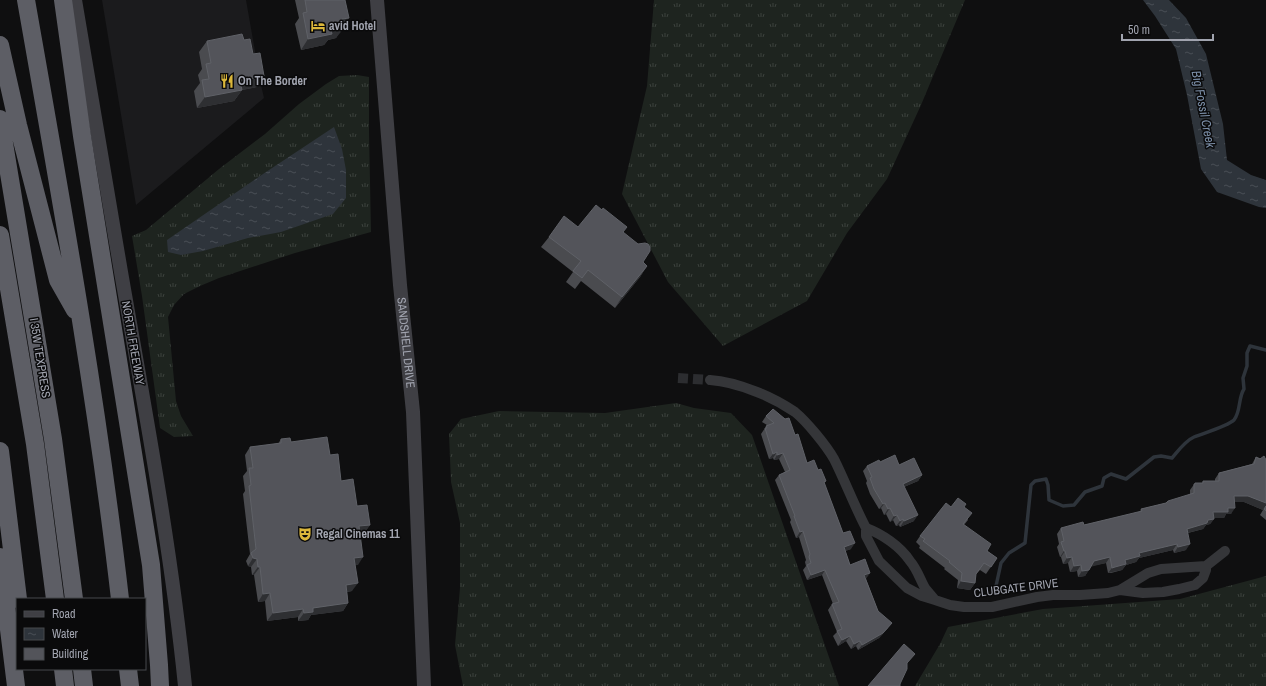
<svg xmlns="http://www.w3.org/2000/svg" width="1266" height="686" font-family="'Archivo Narrow',sans-serif">
  <defs>
    <pattern id="grass-tufts" width="24" height="20" patternUnits="userSpaceOnUse"><rect width="24" height="20" fill="#1e241f"/><path d="M3 7l-1-3M5 7V3M7 7l1-3M15 17l-1-3M17 17v-4M19 17l1-3" fill="none" stroke="#3c413d"/></pattern>
    <pattern id="water-ripples" width="26" height="14" patternUnits="userSpaceOnUse"><rect width="26" height="14" fill="#2e343b"/><path d="M2 4q2-2 4 0t4 0M15 11q2-2 4 0t4 0" fill="none" stroke="#494e55"/></pattern>
  </defs>
  <rect width="100%" height="100%" fill="#0f0f10"/>
  <path fill="#1b1b1d" d="M102,0H246L261,85L264,98L136,205Z"/>
  <path fill="url(#grass-tufts)" d="M654,0H965L921,105L887,179L847,233L807,301L723,346L668,282L622,194L647,86Z
    M357,75L369,77V132L371,232L295,253L219,278L200,286L184,294L174,305L168,317L176,401L181,416L193,436L174,437L160,428L142,296L132,236L146,230L219,169L265,134L299,104L326,84L339,76Z
    M676,403L694,408L731,413L752,435L839,686H463L455,645L460,588V523L451,482L449,434L461,419L499,411L605,413Z
    M1266,576V686H915L940,644L948,627L1043,609L1180,599Z"/>
  <path fill="url(#water-ripples)" d="M1143,0H1169L1186,18L1206,54L1223,124L1227,160L1251,175L1266,180V208L1259,207L1217,192L1201,169L1187,95L1176,49L1155,16Z
    M334,127L342,149L346,170V198L333,214L281,232L248,238L203,251L181,255L168,252L167,240L260,176Z"/>
  <g fill="none" stroke-linecap="round" stroke-linejoin="round">
    <path stroke="#2e343b" stroke-width="3.5" d="M996,586L1001,563L1009,553L1025,543L1031,485L1035,481L1046,479L1048,485L1049,500L1063,506L1074,505L1085,492L1102,486L1104,478L1111,474L1126,479L1154,457L1161,456L1172,458C1178,451 1185,441 1194,437C1204,433 1228,426 1234,420C1241,411 1238,398 1244,389L1243,378L1247,366V353L1250,346L1266,350"/>
    <path stroke="#2c2d30" stroke-width="10" stroke-dasharray="10 5" stroke-linecap="butt" d="M678,378L710,380"/>
    <path stroke="#353639" stroke-width="10" d="M710,380C727,381 742,386 757,392C770,397 783,404 795,412C807,422 826,445 834,459C845,481 854,505 866,528V536L879,561L907,588L922,596L935,600L950,605L964,607H992L1037,597L1053,595H1080L1108,593L1120,590L1143,593L1163,592L1179,589L1195,585L1203,578L1206,570V566
      M866,528C882,534 900,546 910,561C917,569 920,579 925,588C928,592 932,596 935,600
      M1120,590L1148,573L1161,569L1206,566L1225,551"/>
    <g stroke="#3f3f44" stroke-width="14">
      <path d="M75,0C91,91 105,182 121,272C145,410 171,547 185,686"/>
      <path id="s1" d="M377,0L400,285L413,412L424,686"/>
    </g>
    <path stroke="#5d5e65" stroke-width="18" d="M26,0C61,199 97,398 120,599
      M63,0L82,136L151,565L159,665L160,686
      M0,45L18,125L58,280L75,310
      M0,119L53,439L74,599
      M0,235L35,444L55,599
      M0,451L18,599
      M0,557L16,686
      M63,669L65,686
      M82,669L84,686
      M128,669L130,686"/>
  </g>
  <path fill="#4a4b4f" d="M295,0H345L343,26L336,38L328,40L324,45L301,50L295,24L299,18Z
    M244,40L257,87L242,90L234,101L197,108L194,91L200,83L198,75L202,69L199,52L207,41Z
    M578,227L623,232L643,262L647,266L640,277L615,308L581,281L575,289L566,282L573,272L541,247L549,237Z
    M766,416L795,435L807,463L818,470L826,481L824,483L843,533L851,549L845,551L850,565L866,579L878,611L888,628L879,638L858,650L856,646L851,649L846,641L838,646L833,636L837,632L828,610L832,604H833L822,575L807,580L803,570L806,566L805,562L806,560L799,537L796,538L790,522L791,520L775,480L779,475L785,472L779,459L774,460L773,458L769,459L761,434L767,425L762,422Z
    M281,439L330,455L341,481L357,506L370,525L364,533L360,534L358,565H355L352,591L347,592L348,603L343,611L311,615L308,620L298,621V617L267,621L265,601L258,602L254,575H252L251,567L248,566L246,561L250,554L243,494L245,491L243,476L247,471L245,455L250,447L278,444Z
    M1256,457L1266,460V520L1260,515L1263,510L1244,502H1235L1231,514H1226L1224,518H1214V519L1210,524L1206,525L1203,529L1188,533L1186,550L1174,553L1173,550L1139,558L1136,562L1126,565L1122,570L1111,573H1108L1106,563L1091,566L1085,576L1078,577L1077,571L1070,572L1068,563L1063,564L1061,557H1060L1057,547L1059,544L1057,534L1061,528L1084,525L1140,512L1141,509L1166,503L1190,495V490L1195,483H1202L1203,481H1215V479L1219,473L1252,464Z
    M880,462L899,465L922,475L918,481L904,487L914,521L900,527L899,525L896,526L893,520L890,522L886,514L884,515L881,508L879,509L870,494L866,483L867,481L863,471L867,466Z
    M951,507H964L968,520L964,525L987,551L997,558L986,574L980,570L976,574L975,583L970,590L957,588L958,580L944,569L945,568L919,548L920,546L916,542L920,536Z"/>
  <path fill="#2e2f32" d="M349,18L342,28H344L336,38L328,40L324,45L301,50L308,39L331,30L342,19Z
    M264,76L257,87L242,90L234,101L197,108L205,97L240,81Z
    M647,266L640,277L615,308L622,297Z
    M777,452L773,458L769,459L773,454Z
    M783,453L779,459L774,460L777,455Z
    M922,475L918,481L899,489L903,484Z
    M1234,496H1248L1266,503V507L1263,510L1244,502H1230Z
    M885,503L881,508L879,509L883,504Z
    M890,508L886,514L884,515L888,509Z
    M1228,508H1235L1231,514H1226L1224,518H1209L1213,512Z
    M897,515L893,520L890,522L894,516Z
    M918,515L914,521L900,527L904,521Z
    M903,519L899,525L896,526L900,521Z
    M1214,519L1210,524L1206,525L1203,529L1183,534L1187,529L1208,520Z
    M370,525L364,533L354,535L359,526Z
    M803,531L799,537L796,538L800,532Z
    M855,543L851,549L840,553L844,547Z
    M1177,544L1173,550L1139,558L1136,562L1126,565L1122,570L1108,573L1112,568L1125,560L1139,553Z
    M1190,544L1186,550L1174,553L1178,547Z
    M1064,551H1065L1061,557H1060Z
    M363,557L358,565L349,566L354,558Z
    M1072,557L1068,563L1063,564L1067,558Z
    M1110,557L1106,563L1090,567L1094,561Z
    M253,558L257,559L251,567L248,566Z
    M1081,565L1077,571L1070,572L1074,566Z
    M258,567H260L254,575H252Z
    M825,570L822,575L807,580L811,575Z
    M1089,570L1085,576L1078,577L1082,571Z
    M870,573L866,579L864,575Z
    M961,581L975,583L970,590L957,588Z
    M358,583L352,591L340,593L346,585Z
    M270,593L265,601L258,602L263,594Z
    M348,603L343,611L311,615L308,620L298,621L304,613L313,608Z
    M303,609L298,617L267,621L273,613Z
    M892,623L879,638L858,650L862,645Z
    M850,636L846,641L838,646L842,640Z
    M860,641L856,646L851,649L854,644Z"/>
  <path fill="#53545a" stroke="#5f6167" d="M305,0H345L349,18L342,19L344,28L331,30L332,34L308,39L303,13L307,12Z
    M242,34L244,40L250,39L253,54L260,53L264,76L240,81L242,90L205,97L202,80L209,79L206,64L211,63L207,41Z
    M596,205L602,210L603,208L627,227L623,232L638,244L645,243L648,244L650,247V251L643,262L647,266L622,297L588,270L582,278L573,271L581,261L549,237L564,216L578,227Z
    M773,409L785,419L789,418L795,435L798,434L807,463L814,460L818,470L821,469L826,481L824,482L843,533L850,531L855,543L844,547L850,565L865,559L870,573L864,575L878,611L892,623L883,633L862,645L860,641L854,644L850,636L842,640L837,631L842,629L832,604L839,602L825,570L811,575L807,565L811,563L809,557L810,554L803,531L800,532L794,516H795L779,475L790,470L783,453L777,455V452L773,454L765,428H767L766,426L774,423L766,416Z
    M327,437L330,455L338,454L341,481L353,479L357,506L367,505L370,525L359,526L363,557L354,558L358,583L346,585L348,603L313,608V612L304,613L303,609L273,613L270,593L263,594L260,567H258L257,559L253,558L251,553L256,549L249,486L251,485L249,468H253L250,447L281,443V439L290,438L291,442Z
    M895,455L899,465L914,458L922,475L903,484L918,515L904,521L903,519L900,521L897,515L894,516L890,508L888,509L885,503L883,504L874,489L870,478L872,477L867,466L879,460L880,462Z
    M1264,456L1266,460V503L1248,496H1234L1235,508H1228V512H1213L1214,519L1208,520L1207,523L1187,529L1190,544L1178,547L1177,544L1139,553L1140,556L1125,560L1126,564L1115,567L1112,568L1110,557L1094,561L1089,570L1082,571L1081,565L1074,566L1072,557L1067,558L1065,551H1064L1061,542L1064,541L1061,528L1083,522L1084,525L1142,511L1141,509L1166,503L1168,501L1194,493V484H1195V483H1203V481H1219V473L1254,464L1256,457L1260,459Z
    M958,498L966,504L964,507L972,513L963,524L991,544L987,551L997,558L991,567L984,563L976,574L975,583L961,581L962,573L949,562L950,561L923,541L925,539L920,536L946,503L951,507Z
    M1266,506V511L1264,509Z
    M904,644L915,654L907,663V669L900,684V686H868Z"/>
  <defs>
    <symbol id="hotel-bare" viewBox="-9 -9 18 18"><path d="M-6-4.5h1.5V1H6V5H4.5V3h-9V5H-6ZM-4 0a1.8 1.8 0 1 1 3.6 0ZM.5 0V-2.5h3Q6-2.5 6 0Z" fill="#dbb73b" stroke="#0a0a0b" stroke-width="2.5" paint-order="stroke"/></symbol>
    <symbol id="restaurant-bare" viewBox="-9 -9 18 18"><path d="M-5-6h1v4h1v-4h1v4h1v-4h1v5L-1.5 .5V6h-2V.5L-5-1ZM5-6V6H3V1.5H1.5Q1.5-4 5-6Z" fill="#dbb73b" stroke="#0a0a0b" stroke-width="2.5" paint-order="stroke"/></symbol>
    <symbol id="theatre-bare" viewBox="-9 -9 18 18"><path d="M-5-5.5Q0-4 5-5.5V0Q5 5 0 6Q-5 5-5 0ZM-3.3-2.5H-1v1.5H-3.3ZM1-2.5H3.3v1.5H1ZM-2.8 1Q0 5.5 2.8 1Z" fill="#dbb73b" stroke="#0a0a0b" stroke-width="2.5" paint-order="stroke"/></symbol>
  </defs>
  <g fill-rule="evenodd">
    <use href="#hotel-bare" x="308" y="16" width="20" height="20"/>
    <use href="#restaurant-bare" x="217" y="71" width="20" height="20"/>
    <use href="#theatre-bare" x="295" y="524" width="20" height="20"/>
  </g>
  <g text-anchor="middle" stroke-width="3" stroke-linejoin="round" paint-order="stroke">
    <g font-size="12" font-weight="bold" fill="#a1a4af" stroke="#0a0a0b" text-anchor="start">
      <text x="329" y="30">avid Hotel</text>
      <text x="238" y="85">On The Border</text>
      <text x="316" y="538">Regal Cinemas 11</text>
    </g>
    <g font-size="12" fill="#a1a4af" stroke="#0a0a0b">
      <text transform="translate(133 343) rotate(80)" y="4">NORTH FREEWAY</text>
      <text dy="4" stroke="none"><textPath href="#s1" startOffset="344">SANDSHELL DRIVE</textPath></text>
      <text transform="translate(40 358) rotate(81)" y="4">I 35W TEXPRESS</text>
      <text transform="translate(1016 588) rotate(-7)" y="4">CLUBGATE DRIVE</text>
    </g>
    <g font-size="13" font-style="italic" fill="#7b8ea7" stroke="#0a0a0b">
      <text transform="translate(1204 109) rotate(79)" y="5">Big Fossil Creek</text>
    </g>
  </g>
  <rect x="16" y="598" width="130" height="72" fill="#0a0a0b" stroke="#46484d"/>
  <rect x="24" y="611" width="20" height="6" fill="#3f3f44" stroke="#46484d"/>
  <text x="52" y="618" font-size="12" fill="#a1a4af">Road</text>
  <rect x="24" y="628" width="20" height="12" fill="url(#water-ripples)" stroke="#46484d"/>
  <text x="52" y="638" font-size="12" fill="#a1a4af">Water</text>
  <rect x="24" y="648" width="20" height="12" fill="#53545a" stroke="#46484d"/>
  <text x="52" y="658" font-size="12" fill="#a1a4af">Building</text>
  <path d="M1122 34v6h91v-6" fill="none" stroke="#a1a4af" stroke-width="2"/>
  <text x="1128" y="34" font-size="12" fill="#a1a4af" stroke="#0a0a0b" stroke-width="3" paint-order="stroke">50 m</text>
</svg>
